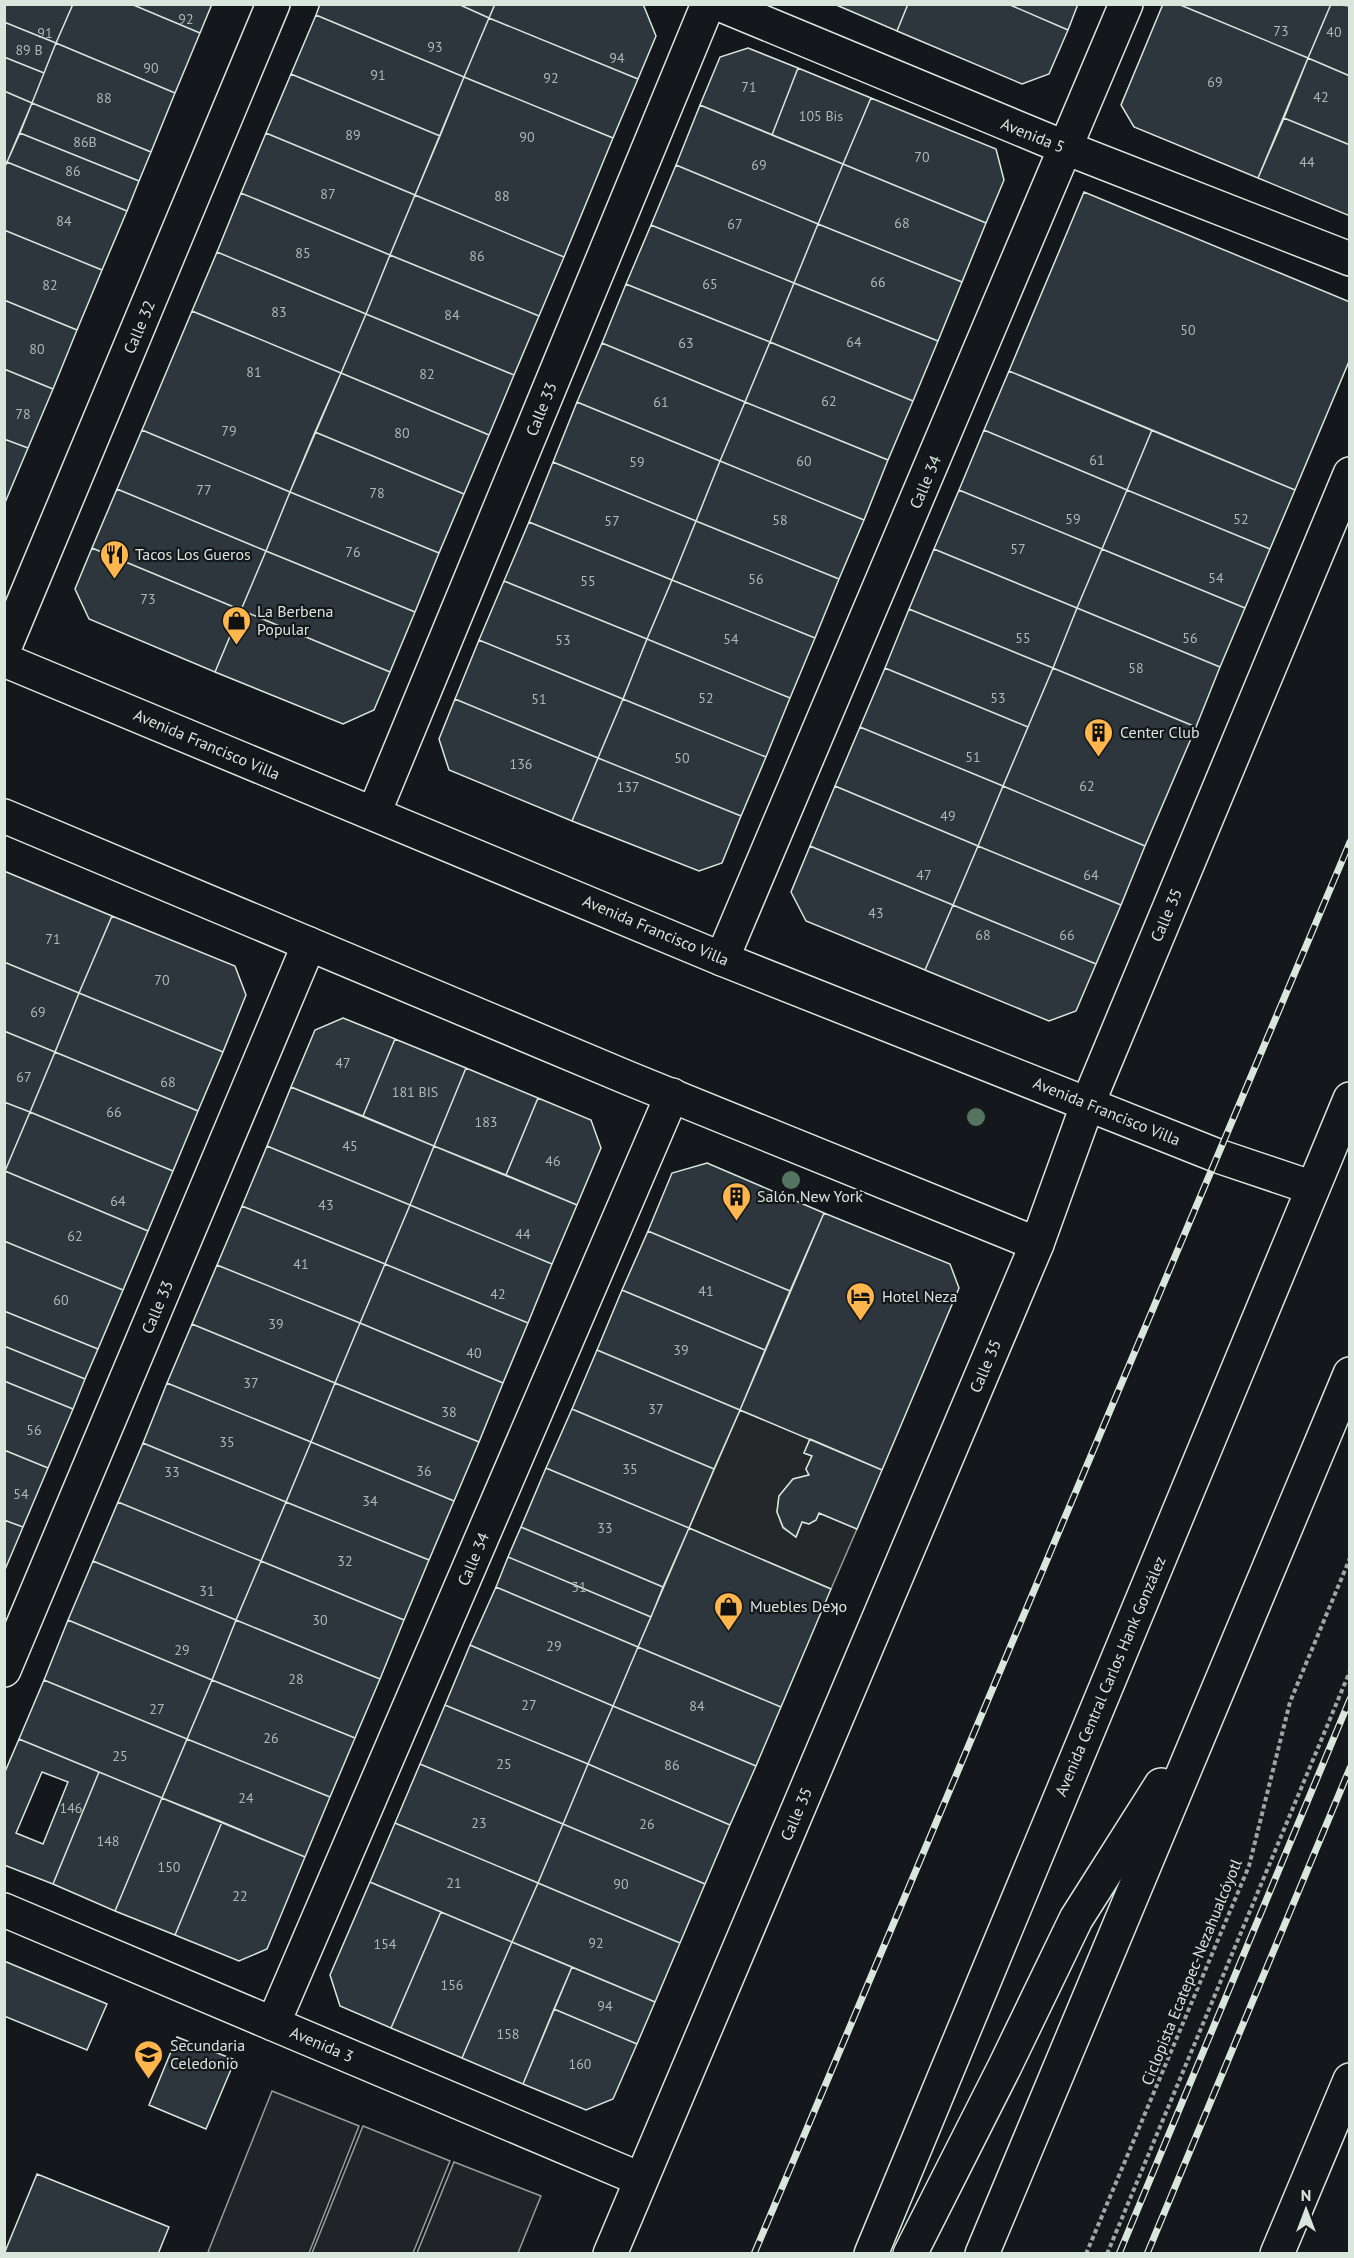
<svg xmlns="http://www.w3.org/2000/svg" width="1354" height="2258" font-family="'PT Sans',sans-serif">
  <rect width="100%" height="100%" fill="#14181c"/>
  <path fill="#202428" stroke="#939e99" stroke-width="1.5" d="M272,2091L359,2126L309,2253H212L208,2252Z
    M363,2126L450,2161L413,2253H312Z
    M454,2162L541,2196L518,2253H417Z"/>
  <path fill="#24282b" stroke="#939e99" stroke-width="1.5" d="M740,1410L810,1439L804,1453L812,1456L806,1469L809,1475L793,1479L779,1496L777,1512L783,1528L796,1537L802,1522L809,1524L816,1520L819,1513L857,1529L831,1589L689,1528Z"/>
  <path fill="#2c363c" stroke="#d8e6dc" stroke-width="1.5" fill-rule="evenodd" d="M4,4H73L56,43L4,22Z
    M73,4H131L200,33L175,93L56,43Z
    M131,4H212L200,33Z
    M320,4H458L489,18L464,77L316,15Z
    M458,4H495L489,18Z
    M495,4H643L656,36L638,79L489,18Z
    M834,4H908L897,31Z
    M908,4H1008L1068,30L1049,74L1022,84L897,31Z
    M1008,4H1078L1068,30Z
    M1163,4H1178L1308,58L1258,178L1134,127L1121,105Z
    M1178,4H1331L1308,58Z
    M1331,4L1350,6V76L1308,58Z
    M316,15L464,77L440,136L291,74Z
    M489,18L638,79L613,138L464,77Z
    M4,22L56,43L44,73L4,57Z
    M56,43L175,93L151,152L32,103Z
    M748,48L798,68L772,135L700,105L720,57Z
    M4,57L44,73L32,103L4,91Z
    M1308,58L1350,76V145L1284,118Z
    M798,68L871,98L843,164L772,135Z
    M291,74L440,136L415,195L266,133Z
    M464,77L613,138L564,257L415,195Z
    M4,91L32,103L7,162L4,161Z
    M871,98L996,149L1004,180L986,223L843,164Z
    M32,103L151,152L139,181L20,133Z
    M700,105L843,164L818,224L676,165Z
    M1284,118L1350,145V216L1258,178Z
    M20,133L139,181L127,211L7,162Z
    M266,133L415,195L390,255L241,193Z
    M7,162L127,211L102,270L4,230V169Z
    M843,164L986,223L962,282L818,224Z
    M676,165L818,224L794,283L651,225Z
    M1084,192L1350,302V359L1295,490L1009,371Z
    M241,193L390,255L366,314L217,252Z
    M415,195L564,257L539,316L390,255Z
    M818,224L962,282L938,341L794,283Z
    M651,225L794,283L770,342L626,284Z
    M4,230L102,270L77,330L4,300Z
    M217,252L366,314L341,373L192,311Z
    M390,255L539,316L514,375L366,314Z
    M794,283L938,341L913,401L770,342Z
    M626,284L770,342L745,402L602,343Z
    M4,300L77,330L53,389L4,369Z
    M192,311L341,373L290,492L142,430Z
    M366,314L514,375L489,435L341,373Z
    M770,342L913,401L888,460L745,402Z
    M602,343L745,402L720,461L577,402Z
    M4,369L53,389L28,448L4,439Z
    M1009,371L1152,430L1127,490L984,430Z
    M341,373L489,435L464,494L315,432Z
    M577,402L720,461L696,521L553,462Z
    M745,402L888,460L864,520L720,461Z
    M142,430L290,492L266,551L117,489Z
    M984,430L1127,490L1102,549L959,490Z
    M1152,430L1295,490L1270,549L1127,490Z
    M315,432L464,494L439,553L290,492Z
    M4,439L28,448L4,505Z
    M720,461L864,520L839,579L696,521Z
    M553,462L696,521L672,580L529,522Z
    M117,489L266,551L241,610L92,548Z
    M959,490L1102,549L1077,608L934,549Z
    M1127,490L1270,549L1245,608L1102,549Z
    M290,492L439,553L415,612L266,551Z
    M696,521L839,579L815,638L672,580Z
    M529,522L672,580L647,639L504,581Z
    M92,548L241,610L215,672L89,619L75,589Z
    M934,549L1077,608L1053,668L909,609Z
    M1102,549L1245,608L1220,667L1077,608Z
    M266,551L415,612L390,672L241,610Z
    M672,580L815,638L790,698L647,639Z
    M504,581L647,639L623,699L479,640Z
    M1077,608L1220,667L1196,727L1053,668Z
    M909,609L1053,668L1028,727L885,668Z
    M241,610L390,672L374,710L343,724L215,672Z
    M647,639L790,698L766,757L623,699Z
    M479,640L623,699L598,758L455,699Z
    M885,668L1028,727L1003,786L860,727Z
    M1053,668L1196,727L1145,846L1003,786Z
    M455,699L598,758L572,821L449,770L439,739Z
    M623,699L766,757L741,816L598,758Z
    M860,727L1003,786L978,846L835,786Z
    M598,758L741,816L722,863L699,871L572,821Z
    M835,786L978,846L953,905L810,846Z
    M1003,786L1145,846L1121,905L978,846Z
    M810,846L953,905L925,970L806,921L791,892Z
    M978,846L1121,905L1096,964L953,905Z
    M4,871L112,916L79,993L4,962Z
    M953,905L1096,964L1076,1011L1049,1021L925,970Z
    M112,916L235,966L246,995L223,1052L79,993Z
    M4,962L79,993L55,1052L4,1031Z
    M79,993L223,1052L198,1111L55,1052Z
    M343,1018L395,1039L363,1116L291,1087L315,1030Z
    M4,1031L55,1052L30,1112L4,1102Z
    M395,1039L466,1068L434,1146L363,1116Z
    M55,1052L198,1111L173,1171L30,1112Z
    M466,1068L538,1098L506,1175L434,1146Z
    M291,1087L434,1146L410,1205L267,1146Z
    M538,1098L591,1120L601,1148L577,1205L506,1175Z
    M4,1102L30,1112L5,1171H4Z
    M30,1112L173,1171L148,1231L5,1171Z
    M267,1146L410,1205L385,1264L242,1206Z
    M434,1146L577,1205L552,1264L410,1205Z
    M707,1163L824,1213L790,1291L648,1231L672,1173Z
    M5,1171L148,1231L123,1290L4,1241Z
    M410,1205L552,1264L528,1323L385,1264Z
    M242,1206L385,1264L360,1323L217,1265Z
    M824,1213L950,1264L959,1288L882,1470L740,1410Z
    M648,1231L790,1291L765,1350L622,1290Z
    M4,1241L123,1290L98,1349L4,1311Z
    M385,1264L528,1323L503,1383L360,1323Z
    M217,1265L360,1323L335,1383L192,1324Z
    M622,1290L765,1350L740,1410L597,1350Z
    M4,1311L98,1349L85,1379L4,1346Z
    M360,1323L503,1383L479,1442L335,1383Z
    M192,1324L335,1383L311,1442L167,1383Z
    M4,1346L85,1379L73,1409L4,1381Z
    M597,1350L740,1410L714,1469L572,1409Z
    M4,1381L73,1409L48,1468L4,1450Z
    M167,1383L311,1442L286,1502L143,1443Z
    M335,1383L479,1442L454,1501L311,1442Z
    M572,1409L714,1469L689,1528L546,1468Z
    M810,1439L882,1470L857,1529L819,1513L816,1520L809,1524L802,1522L796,1537L783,1527L777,1512L779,1496L793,1479L809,1475L806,1469L812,1456L804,1453Z
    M311,1442L454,1501L429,1560L286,1502Z
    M143,1443L286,1502L261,1561L118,1502Z
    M4,1450L48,1468L23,1527L4,1520Z
    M546,1468L689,1528L663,1587L521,1527Z
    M118,1502L261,1561L236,1620L93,1561Z
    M286,1502L429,1560L404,1620L261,1561Z
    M4,1520L23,1527L4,1572Z
    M521,1527L663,1587L651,1617L508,1557Z
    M689,1528L831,1589L781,1707L638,1647Z
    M508,1557L651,1617L638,1647L496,1587Z
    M93,1561L236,1620L212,1680L68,1620Z
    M261,1561L404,1620L380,1679L236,1620Z
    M496,1587L638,1647L613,1706L470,1645Z
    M68,1620L212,1680L187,1739L44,1680Z
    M236,1620L380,1679L355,1738L212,1680Z
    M470,1645L613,1706L588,1764L445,1705Z
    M638,1647L781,1707L756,1766L613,1706Z
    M44,1680L187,1739L162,1798L19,1739Z
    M212,1680L355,1738L330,1797L187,1739Z
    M445,1705L588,1764L563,1824L420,1764Z
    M613,1706L756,1766L730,1825L588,1764Z
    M19,1739L99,1772L53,1884L4,1865V1774ZM42,1772L68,1782L43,1844L16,1833Z
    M187,1739L330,1797L305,1857L162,1798Z
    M420,1764L563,1824L538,1883L395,1823Z
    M588,1764L730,1825L705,1884L563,1824Z
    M99,1772L162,1798L115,1911L53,1884Z
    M162,1798L222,1822L175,1935L115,1911Z
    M222,1822L305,1857L267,1949L239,1961L175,1935Z
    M395,1823L538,1883L512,1942L370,1882Z
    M563,1824L705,1884L680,1943L538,1883Z
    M370,1882L441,1912L391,2028L340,2006L330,1975Z
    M538,1883L680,1943L655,2002L512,1942Z
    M441,1912L512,1942L462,2058L391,2028Z
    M512,1942L572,1967L523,2084L462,2058Z
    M4,1961L107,2004L87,2050L4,2016Z
    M572,1967L655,2002L637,2044L554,2009Z
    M554,2009L637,2044L613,2099L586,2110L523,2084Z
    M177,2037L235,2060L206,2129L149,2105Z
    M37,2174L169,2227L158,2254H4Z"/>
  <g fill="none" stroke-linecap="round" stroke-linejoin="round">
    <defs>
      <path id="minor" d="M719,4L1066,148L1350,259
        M374,813L708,4
        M722,959L1126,4
        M4,1670L309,944
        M4,1910L640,2179
        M273,2024L672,1095"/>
      <path id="tertiary" d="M4,649L273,4
        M610,2254L1037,1244L1088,1103L1350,474"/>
      <path id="secondary" d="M4,660L722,959L1218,1156L1313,1188
        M4,816L628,1078L1037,1244
        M871,2254L1350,1099"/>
      <path id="motorway" d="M910,2254L1005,2066L1076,1919L1161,1785
        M982,2254L1350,1374
        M1277,2254L1350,2080"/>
    </defs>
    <use href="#minor" stroke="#d8e6dc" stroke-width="36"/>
    <use href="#tertiary" stroke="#d8e6dc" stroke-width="36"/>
    <use href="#secondary" stroke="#d8e6dc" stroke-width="36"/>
    <use href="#motorway" stroke="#d8e6dc" stroke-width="36"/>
    <path stroke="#9da8a2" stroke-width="4" stroke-dasharray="4.5 3" stroke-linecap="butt" d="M1086,2254L1249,1866L1290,1702L1350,1558
      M1107,2254L1350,1671"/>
    <use href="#minor" stroke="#14181c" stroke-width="33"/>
    <use href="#tertiary" stroke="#14181c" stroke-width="33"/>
    <use href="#secondary" stroke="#14181c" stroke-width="33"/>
    <use href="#motorway" stroke="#14181c" stroke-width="33"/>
    <defs>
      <path id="rail" d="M754,2254L1350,842
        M1119,2254L1350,1699
        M1147,2254L1350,1768"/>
    </defs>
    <use href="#rail" stroke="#d8e6dc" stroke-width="7"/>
    <use href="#rail" stroke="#14181c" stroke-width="4.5" stroke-dasharray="14" stroke-linecap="butt"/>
  </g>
  <g fill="#55745f">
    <circle cx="976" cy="1117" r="9"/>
    <circle cx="791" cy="1180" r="9"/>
  </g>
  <defs>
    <symbol id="restaurant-pin" viewBox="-11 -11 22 30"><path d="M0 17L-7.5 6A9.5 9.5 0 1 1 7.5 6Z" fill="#ffb74d" stroke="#14181c"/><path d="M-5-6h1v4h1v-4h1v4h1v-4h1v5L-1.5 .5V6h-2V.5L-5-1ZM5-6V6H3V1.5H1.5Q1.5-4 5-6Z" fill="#111"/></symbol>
    <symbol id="shop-pin" viewBox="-11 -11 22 30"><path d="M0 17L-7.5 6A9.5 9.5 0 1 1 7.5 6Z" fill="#ffb74d" stroke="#14181c"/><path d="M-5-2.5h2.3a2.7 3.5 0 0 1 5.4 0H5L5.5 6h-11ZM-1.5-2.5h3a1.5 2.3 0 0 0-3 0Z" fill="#111"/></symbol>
    <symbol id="building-pin" viewBox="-11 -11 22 30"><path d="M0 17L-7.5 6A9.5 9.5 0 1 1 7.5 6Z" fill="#ffb74d" stroke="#14181c"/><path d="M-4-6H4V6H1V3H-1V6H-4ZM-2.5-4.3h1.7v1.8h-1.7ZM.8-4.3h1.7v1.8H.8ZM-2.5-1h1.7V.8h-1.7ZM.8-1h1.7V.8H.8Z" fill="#111"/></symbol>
    <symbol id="hotel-pin" viewBox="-11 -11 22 30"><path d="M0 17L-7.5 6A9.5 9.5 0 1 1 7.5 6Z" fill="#ffb74d" stroke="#14181c"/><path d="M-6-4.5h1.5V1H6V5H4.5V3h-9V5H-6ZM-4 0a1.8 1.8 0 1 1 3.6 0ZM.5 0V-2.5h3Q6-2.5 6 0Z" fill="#111"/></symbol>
    <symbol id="school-pin" viewBox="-11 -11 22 30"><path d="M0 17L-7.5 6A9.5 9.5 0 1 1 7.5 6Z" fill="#ffb74d" stroke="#14181c"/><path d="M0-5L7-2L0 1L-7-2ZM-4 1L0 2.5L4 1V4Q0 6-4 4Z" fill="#111"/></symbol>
  </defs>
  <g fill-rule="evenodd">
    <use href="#restaurant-pin" x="98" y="538" width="33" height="45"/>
    <use href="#shop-pin" x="220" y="604" width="33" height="45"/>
    <use href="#building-pin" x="1082" y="716" width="33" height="45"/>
    <use href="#building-pin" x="720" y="1180" width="33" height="45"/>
    <use href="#hotel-pin" x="844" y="1280" width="33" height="45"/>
    <use href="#shop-pin" x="712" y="1590" width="33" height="45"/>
    <use href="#school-pin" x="132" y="2038" width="33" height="45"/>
  </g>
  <g text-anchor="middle" stroke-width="4.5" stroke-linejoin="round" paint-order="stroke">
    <g font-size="14" fill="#adbab4">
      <text x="186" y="24">92</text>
      <text x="1281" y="36">73</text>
      <text x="1334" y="37">40</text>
      <text x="45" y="38">91</text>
      <text x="435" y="52">93</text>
      <text x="29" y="55">89 B</text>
      <text x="617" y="63">94</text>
      <text x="151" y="73">90</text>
      <text x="378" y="80">91</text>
      <text x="551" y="83">92</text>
      <text x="1215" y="87">69</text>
      <text x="749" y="92">71</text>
      <text x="1321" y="102">42</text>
      <text x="104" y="103">88</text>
      <text x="821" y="121">105 Bis</text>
      <text x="353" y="140">89</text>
      <text x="527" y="142">90</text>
      <text x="85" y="147">86B</text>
      <text x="922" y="162">70</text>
      <text x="1307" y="167">44</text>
      <text x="759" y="170">69</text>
      <text x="73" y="176">86</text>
      <text x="328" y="199">87</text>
      <text x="502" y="201">88</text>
      <text x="64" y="226">84</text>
      <text x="902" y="228">68</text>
      <text x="735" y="229">67</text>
      <text x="303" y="258">85</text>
      <text x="477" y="261">86</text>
      <text x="878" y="287">66</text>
      <text x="710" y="289">65</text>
      <text x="50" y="290">82</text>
      <text x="279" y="317">83</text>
      <text x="452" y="320">84</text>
      <text x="1188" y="335">50</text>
      <text x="854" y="347">64</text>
      <text x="686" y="348">63</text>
      <text x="37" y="354">80</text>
      <text x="254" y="377">81</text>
      <text x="427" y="379">82</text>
      <text x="829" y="406">62</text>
      <text x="661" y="407">61</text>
      <text x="23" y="419">78</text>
      <text x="229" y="436">79</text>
      <text x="402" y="438">80</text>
      <text x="1097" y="465">61</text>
      <text x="804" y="466">60</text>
      <text x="637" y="467">59</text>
      <text x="204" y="495">77</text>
      <text x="377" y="498">78</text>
      <text x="1073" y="524">59</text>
      <text x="1241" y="524">52</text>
      <text x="780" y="525">58</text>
      <text x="612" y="526">57</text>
      <text x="1018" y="554">57</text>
      <text x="353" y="557">76</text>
      <text x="1216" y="583">54</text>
      <text x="756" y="584">56</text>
      <text x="588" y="586">55</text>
      <text x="148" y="604">73</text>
      <text x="1023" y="643">55</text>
      <text x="1190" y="643">56</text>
      <text x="731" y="644">54</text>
      <text x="563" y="645">53</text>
      <text x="1136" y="673">58</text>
      <text x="706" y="703">52</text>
      <text x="998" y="703">53</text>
      <text x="539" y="704">51</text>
      <text x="973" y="762">51</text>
      <text x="682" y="763">50</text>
      <text x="521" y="769">136</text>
      <text x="1087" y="791">62</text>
      <text x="628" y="792">137</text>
      <text x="948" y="821">49</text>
      <text x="924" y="880">47</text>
      <text x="1091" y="880">64</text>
      <text x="876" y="918">43</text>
      <text x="983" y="940">68</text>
      <text x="1067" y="940">66</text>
      <text x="53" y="944">71</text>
      <text x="162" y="985">70</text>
      <text x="38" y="1017">69</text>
      <text x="343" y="1068">47</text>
      <text x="24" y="1082">67</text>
      <text x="168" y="1087">68</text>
      <text x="415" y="1097">181 BIS</text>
      <text x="114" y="1117">66</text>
      <text x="486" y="1127">183</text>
      <text x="350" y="1151">45</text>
      <text x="553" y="1166">46</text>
      <text x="118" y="1206">64</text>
      <text x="326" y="1210">43</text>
      <text x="523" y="1239">44</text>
      <text x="75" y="1241">62</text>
      <text x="301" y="1269">41</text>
      <text x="706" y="1296">41</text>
      <text x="498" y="1299">42</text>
      <text x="61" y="1305">60</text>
      <text x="276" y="1329">39</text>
      <text x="681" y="1355">39</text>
      <text x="474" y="1358">40</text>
      <text x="251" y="1388">37</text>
      <text x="656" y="1414">37</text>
      <text x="449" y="1417">38</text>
      <text x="34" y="1435">56</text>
      <text x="227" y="1447">35</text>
      <text x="630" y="1474">35</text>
      <text x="424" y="1476">36</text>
      <text x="172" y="1477">33</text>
      <text x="21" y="1499">54</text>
      <text x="370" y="1506">34</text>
      <text x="605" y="1533">33</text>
      <text x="345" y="1566">32</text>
      <text x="579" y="1592">31</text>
      <text x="207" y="1596">31</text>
      <text x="320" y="1625">30</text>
      <text x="554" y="1651">29</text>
      <text x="182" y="1655">29</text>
      <text x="296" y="1684">28</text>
      <text x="529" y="1710">27</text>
      <text x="697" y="1711">84</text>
      <text x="157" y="1714">27</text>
      <text x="271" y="1743">26</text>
      <text x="120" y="1761">25</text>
      <text x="504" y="1769">25</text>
      <text x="672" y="1770">86</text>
      <text x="246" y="1803">24</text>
      <text x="71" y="1813">146</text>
      <text x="479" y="1828">23</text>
      <text x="647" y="1829">26</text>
      <text x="108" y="1846">148</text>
      <text x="169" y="1872">150</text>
      <text x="454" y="1888">21</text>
      <text x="621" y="1889">90</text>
      <text x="240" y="1901">22</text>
      <text x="596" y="1948">92</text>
      <text x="385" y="1949">154</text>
      <text x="452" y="1990">156</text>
      <text x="605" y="2011">94</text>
      <text x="508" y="2039">158</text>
      <text x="580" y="2069">160</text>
    </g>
    <g font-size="16" fill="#d8e6dc" stroke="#14181c">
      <text transform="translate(1033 135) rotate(22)" y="6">Avenida 5</text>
      <text transform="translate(139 327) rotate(-67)" y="6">Calle 32</text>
      <text transform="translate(541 409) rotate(-68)" y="6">Calle 33</text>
      <text transform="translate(925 482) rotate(-67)" y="6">Calle 34</text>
      <text transform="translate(207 744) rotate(23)" y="6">Avenida Francisco Villa</text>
      <text transform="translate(1166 915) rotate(-67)" y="6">Calle 35</text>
      <text transform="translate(656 930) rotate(23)" y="6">Avenida Francisco Villa</text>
      <text transform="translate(1107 1111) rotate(22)" y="6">Avenida Francisco Villa</text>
      <text transform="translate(157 1307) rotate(-67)" y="6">Calle 33</text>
      <text transform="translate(985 1366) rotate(-67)" y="6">Calle 35</text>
      <text transform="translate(473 1559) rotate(-67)" y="6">Calle 34</text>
      <text transform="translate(1110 1676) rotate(-67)" y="6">Avenida Central Carlos Hank González</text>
      <text transform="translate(796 1814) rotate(-67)" y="6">Calle 35</text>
      <text transform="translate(1191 1972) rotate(-68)" y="6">Ciclopista Ecatepec-Nezahualcóyotl</text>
      <text transform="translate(322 2044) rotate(23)" y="6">Avenida 3</text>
    </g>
    <g font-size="16" fill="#d8e6dc" stroke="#14181c" text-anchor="start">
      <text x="135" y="560">Tacos Los Gueros</text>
      <text x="257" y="617">La Berbena<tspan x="257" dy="18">Popular</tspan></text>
      <text x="1120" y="738">Center Club</text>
      <text x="757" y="1202">Salón New York</text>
      <text x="882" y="1302">Hotel Neza</text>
      <text x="750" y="1612">Muebles Deʞo</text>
      <text x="170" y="2051">Secundaria<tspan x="170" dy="18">Celedonio</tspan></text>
    </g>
  </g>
  <rect width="1354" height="2258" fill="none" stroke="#d8e6dc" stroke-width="12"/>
  <g transform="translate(1306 2210)" stroke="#14181c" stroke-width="4.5" paint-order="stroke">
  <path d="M0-4.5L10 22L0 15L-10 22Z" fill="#d8e6dc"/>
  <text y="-9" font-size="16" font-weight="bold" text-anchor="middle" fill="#d8e6dc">N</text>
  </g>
</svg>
